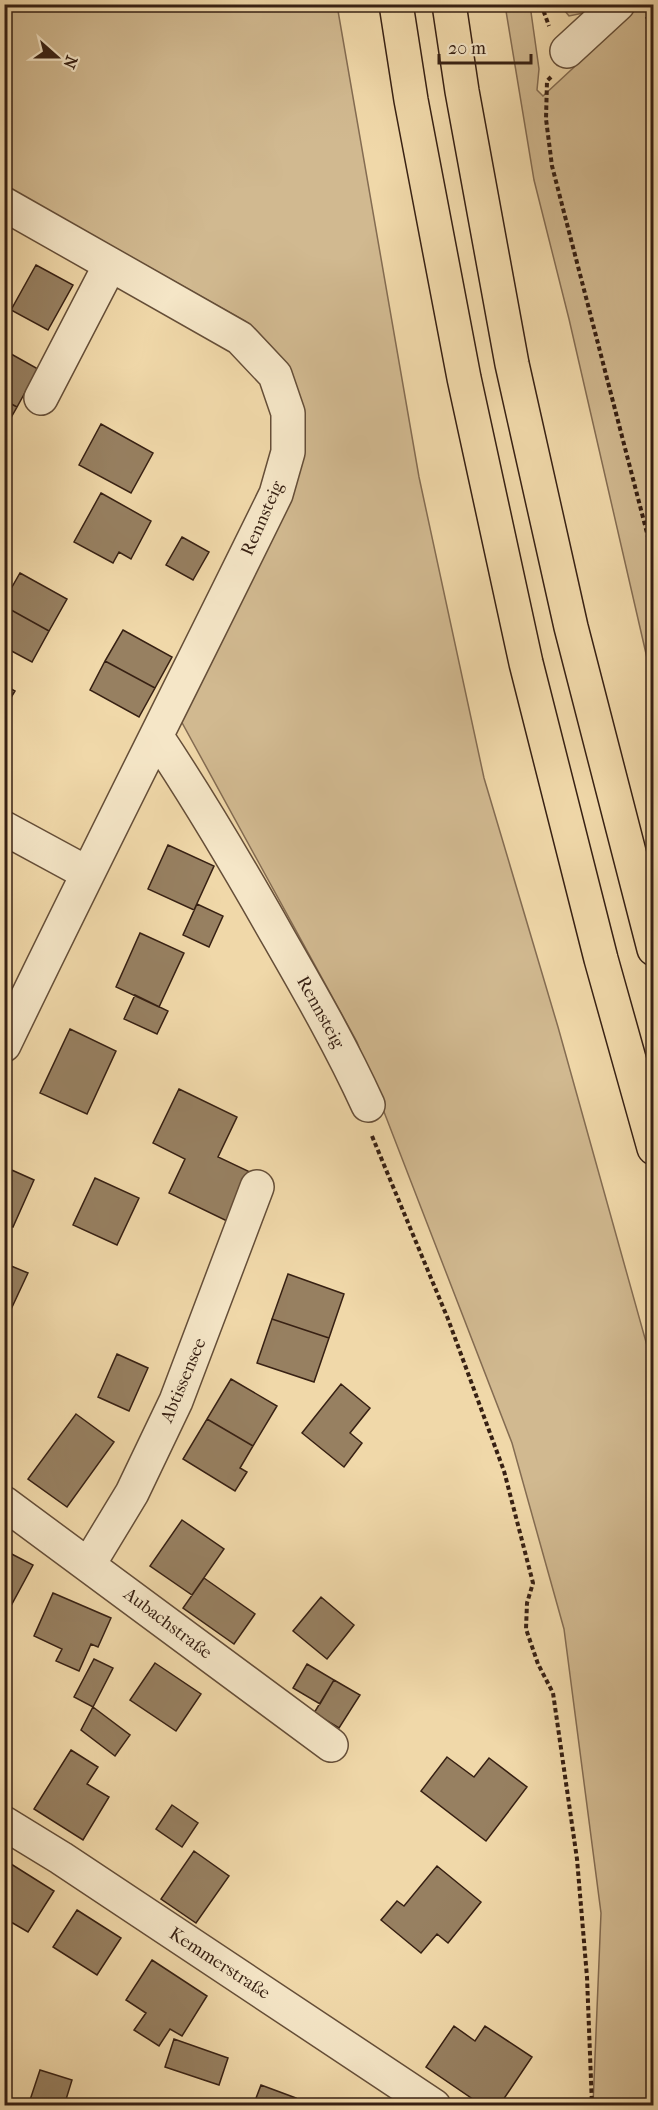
<svg xmlns="http://www.w3.org/2000/svg" width="658" height="2110" font-family="'IM FELL French Canon',serif">
  <rect width="100%" height="100%" fill="#f0d8a9"/>
  <filter id="stains"><feTurbulence type="fractalNoise" baseFrequency=".00333" numOctaves="4"/><feColorMatrix values="0 0 0 0 .2 0 0 0 0 .09 0 0 0 0 .02 0 0 0 .5 -.17"/></filter>
  <radialGradient id="worn" r=".72"><stop offset=".6" stop-color="#630" stop-opacity="0"/><stop offset="1" stop-color="#630" stop-opacity=".3"/></radialGradient>
  <path fill="#d1b990" stroke="#846c52" stroke-width="1.5" d="M5,5H337L419,477L484,778L558,1027L653,1367V2105H593L601,1913L564,1629L512,1443L357,1042L180,719L301,462L282,359L245,321L5,186Z
    M505,5H530L539,69L537,90L543,96L641,5H653V684L569,319L534,180Z
    M560,5H607L603,9L569,16Z"/>
  <path fill="#978061" stroke="#372013" stroke-width="1.5" d="M654,12V28L646,18Z
    M36,265L73,285L48,330L11,310Z
    M4,350L38,369L17,407L4,400Z
    M4,400L17,407L4,430Z
    M101,424L153,453L131,493L79,465Z
    M101,493L151,521L131,559L119,552L113,563L74,542Z
    M182,537L209,552L193,580L166,565Z
    M20,573L67,599L49,631L4,606V601Z
    M4,606L49,631L32,662L4,647Z
    M123,630L172,657L155,688L105,661Z
    M105,661L155,688L139,717L90,690Z
    M4,685L15,691L4,709Z
    M168,845L214,866L194,910L148,889Z
    M197,904L223,916L209,947L183,935Z
    M140,933L184,953L159,1007L116,987Z
    M135,995L168,1011L157,1034L124,1019Z
    M70,1029L116,1051L87,1114L40,1093Z
    M179,1089L237,1117L218,1157L250,1172L227,1221L169,1193L185,1159L153,1143Z
    M5,1167L34,1180L13,1227L4,1223Z
    M95,1178L139,1198L117,1245L73,1225Z
    M4,1263L28,1273L6,1320L4,1319Z
    M288,1274L344,1294L329,1338L272,1319Z
    M272,1319L329,1338L314,1382L257,1363Z
    M117,1354L148,1368L129,1411L98,1397Z
    M231,1379L277,1406L253,1446L207,1419Z
    M341,1384L370,1408L350,1433L362,1443L344,1467L302,1433Z
    M76,1414L114,1442L67,1507L28,1479Z
    M207,1419L253,1446L240,1468L247,1472L235,1491L183,1459Z
    M182,1520L224,1549L192,1595L150,1566Z
    M4,1550L33,1565L6,1615L4,1614Z
    M204,1578L255,1614L234,1644L183,1608Z
    M53,1593L111,1618L98,1647L91,1644L79,1671L56,1661L62,1649L34,1636Z
    M321,1597L354,1625L327,1659L293,1631Z
    M94,1659L113,1668L93,1707L74,1697Z
    M155,1663L201,1694L176,1731L130,1700Z
    M307,1664L334,1680L320,1704L293,1688Z
    M334,1680L360,1695L339,1728L314,1713Z
    M93,1707L130,1735L115,1756L81,1730Z
    M71,1750L98,1767L87,1784L109,1797L83,1840L34,1809Z
    M447,1757L474,1777L489,1758L527,1787L486,1841L421,1791Z
    M172,1805L198,1823L182,1847L156,1829Z
    M194,1851L229,1876L196,1923L161,1899Z
    M11,1864L54,1891L28,1932L4,1918V1873Z
    M437,1866L481,1902L448,1943L437,1934L421,1953L381,1920L397,1901L404,1906Z
    M77,1910L121,1938L97,1975L53,1947Z
    M152,1960L207,1996L182,2036L170,2029L159,2046L134,2030L146,2013L126,2000Z
    M454,2026L475,2041L485,2026L532,2057L499,2106H483L426,2067Z
    M174,2039L228,2058L219,2085L165,2067Z
    M40,2070L72,2080L64,2106H28Z
    M261,2085L296,2098L293,2106H253Z
    M522,2101H556V2106H522Z"/>
  <g fill="none" stroke-linecap="round" stroke-linejoin="round">
    <defs>
      <path id="minor" d="M567,51L618,4
        M4,204L240,338L275,375L288,413V452L276,494C186,678 93,860 4,1045
        M41,398L110,265
        M157,737C201,803 241,871 280,940C311,994 342,1048 368,1105
        M4,828L87,873
        M4,1503L331,1745
        M89,1564L132,1493L176,1401L257,1187
        M4,1823L61,1858L434,2106"/>
      <path id="highway" d="M396,4L411,100L464,378L526,663L601,959L654,1148
        M449,4L462,91L512,364L571,627L654,949"/>
    </defs>
    <use href="#minor" stroke="#654e38" stroke-width="36"/>
    <use href="#highway" stroke="#372013" stroke-width="36"/>
    <path stroke="#372013" stroke-width="4" stroke-dasharray="4.5 3" stroke-linecap="butt" d="M541,4L549,26
      M551,77L547,81L546,119L552,166L654,560
      M372,1136L448,1319L504,1471L533,1583L527,1603L526,1629L538,1664L553,1693L577,1859L587,1977L592,2106"/>
    <use href="#minor" stroke="#f5e6c7" stroke-width="33"/>
    <use href="#highway" stroke="#f0d8a9" stroke-width="33"/>
  </g>
  <g text-anchor="middle" stroke-width="6" stroke-linejoin="round" paint-order="stroke">
    <g font-size="18" fill="#372013" stroke="#f5e6c7">
      <text transform="translate(262 518) rotate(-66)" y="6">Rennsteig</text>
      <text transform="translate(321 1012) rotate(61)" y="6">Rennsteig</text>
      <text transform="translate(183 1380) rotate(-67)" y="6">Abtissensee</text>
      <text transform="translate(168 1623) rotate(37)" y="6">Aubachstraße</text>
      <text transform="translate(220 1963) rotate(33)" y="6">Kemmerstraße</text>
    </g>
  </g>
  <rect width="658" height="2110" fill="none" stroke="#f0d8a9" stroke-width="24"/>
  <rect x="6" y="6" width="646" height="2098" fill="none" stroke="#372013" stroke-width="3"/>
  <rect x="12" y="12" width="634" height="2086" fill="none" stroke="#372013" stroke-width="1.5"/>
  <g transform="translate(57 57) rotate(111)" stroke="#f5e6c7" stroke-width="4.5" paint-order="stroke">
  <path d="M0-4.5L10 22L0 15L-10 22Z" fill="#372013"/>
  <text y="-9" font-size="16" font-weight="bold" text-anchor="middle" fill="#372013">N</text>
  </g>
  <path d="M439 54v9h92v-9" fill="none" stroke="#372013" stroke-width="3"/>
  <text x="448" y="54" font-size="18" fill="#372013" stroke="#f5e6c7" stroke-width="4.5" paint-order="stroke">20 m</text>
  <rect width="100%" height="100%" filter="url(#stains)"/>
  <rect width="100%" height="100%" fill="url(#worn)"/>
</svg>
